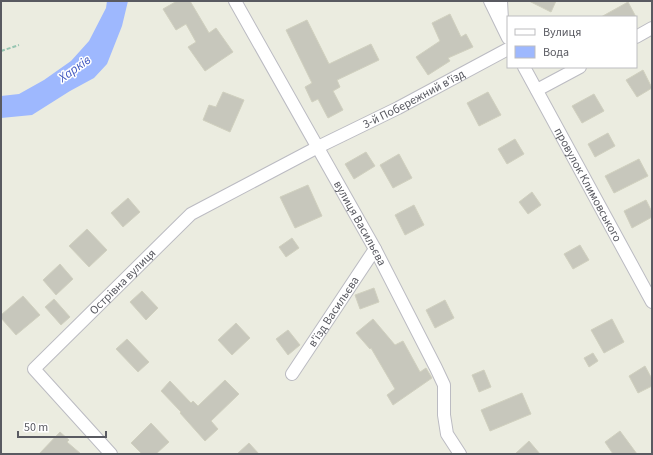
<svg xmlns="http://www.w3.org/2000/svg" width="653" height="455" font-family="'Source Sans 3',sans-serif">
  <rect width="100%" height="100%" fill="#ebece0"/>
  <path fill="#9eb8fe" d="M107,1H128L122,26L107,64L94,78L70,91L32,115L1,118V96L19,94L44,80L71,61L89,41L106,8Z"/>
  <path fill="#c7c7bc" stroke="#d0d0bf" d="M177,1H190L209,33L216,28L233,52L205,71L188,47L196,42L186,24L176,30L163,9Z
    M529,1H556L551,12Z
    M628,2L636,17H601Z
    M450,14L461,37L466,34L473,47L448,58L450,61L428,75L416,57L440,41L432,23Z
    M307,20L329,64L371,44L379,60L337,80L340,87L333,91L343,110L328,118L318,99L312,102L305,87L312,83L286,30Z
    M643,70L652,88L637,97L626,80Z
    M223,92L244,100L230,132L203,120L209,105L216,107Z
    M488,92L501,115L479,126L467,103Z
    M594,94L604,111L582,123L572,106Z
    M608,133L615,146L595,157L588,144Z
    M515,139L524,154L507,164L498,149Z
    M366,152L375,166L354,179L345,164Z
    M399,154L412,178L393,188L380,165Z
    M639,159L648,176L614,193L605,176Z
    M308,185L322,216L295,228L280,197Z
    M532,192L541,205L528,214L519,202Z
    M128,198L140,212L123,227L111,213Z
    M646,200L652,212V217L632,228L624,211Z
    M414,205L424,225L405,235L395,215Z
    M87,229L107,250L89,267L69,246Z
    M292,238L299,248L286,257L279,247Z
    M580,245L589,260L573,269L564,254Z
    M60,264L73,279L56,295L43,280Z
    M374,288L379,302L360,309L355,295Z
    M142,291L158,308L146,320L130,302Z
    M23,296L40,315L16,335L1,318V315Z
    M54,299L70,317L61,325L45,307Z
    M445,300L454,318L435,328L426,310Z
    M373,319L395,345L403,341L420,372L426,368L432,378L393,405L387,395L395,389L371,348L370,349L356,333Z
    M612,319L624,342L604,353L591,330Z
    M236,323L250,338L232,355L218,340Z
    M288,330L300,345L288,355L276,339Z
    M127,339L149,362L138,372L116,349Z
    M593,353L598,361L589,367L584,358Z
    M645,366L652,379V386L638,393L629,376Z
    M484,370L491,387L479,392L472,375Z
    M225,380L239,394L211,421L218,429L205,441L180,413L181,412L161,391L170,381L191,403L193,401L198,406Z
    M522,393L531,414L490,431L481,410Z
    M151,423L169,442L156,454H142L131,443Z
    M620,431L637,454H613L605,442Z
    M60,432L69,440L67,442L81,454H39Z
    M529,441L540,454H515Z
    M249,443L259,454H237Z"/>
  <g fill="none" stroke-linecap="round" stroke-linejoin="round">
    <defs>
      <g id="minor">
        <path id="s1" d="M235,1L375,249L436,368L444,385V415L447,434L460,454"/>
        <path d="M490,1L508,38"/>
        <path d="M501,1L502,20"/>
        <path d="M636,37L652,28"/>
        <path id="s2" d="M524,67L652,302"/>
        <path d="M537,90L580,67"/>
        <path id="s3" d="M292,374L375,249"/>
        <path id="s4" d="M111,454L34,369L191,214L318,147L398,108L508,49"/>
      </g>
    </defs>
    <use href="#minor" stroke="#bbbbc2" stroke-width="14"/>
    <path stroke="#96c5b1" stroke-width="2" stroke-dasharray="4 2" stroke-linecap="butt" d="M1,51L19,45"/>
    <use href="#minor" stroke="#fff" stroke-width="12"/>
  </g>
  <g text-anchor="middle" stroke-width="3" stroke-linejoin="round" paint-order="stroke">
    <g font-size="12" fill="#595a61" stroke="#fff">
      <text dy="4" stroke="none"><textPath href="#s4" startOffset="586">3-й Побережний в'їзд</textPath></text>
      <text dy="4" stroke="none"><textPath href="#s2" startOffset="134">провулок Климовського</textPath></text>
      <text dy="4" stroke="none"><textPath href="#s1" startOffset="255">вулиця Васильєва</textPath></text>
      <text dy="4" stroke="none"><textPath href="#s4" startOffset="239">Острівна вулиця</textPath></text>
      <text dy="4" stroke="none"><textPath href="#s3" startOffset="75">в'їзд Васильєва</textPath></text>
    </g>
    <g font-size="13" font-style="italic" fill="#4259c0" stroke="#fff">
      <text transform="translate(74 68) rotate(-36)" y="5">Харків</text>
    </g>
  </g>
  <rect width="653" height="455" fill="none" stroke="#595a61" stroke-width="4"/>
  <rect x="507" y="16" width="130" height="52" fill="#ffffff" stroke="#bdbdc0"/>
  <rect x="515" y="29" width="20" height="6" fill="#ffffff" stroke="#bdbdc0"/>
  <text x="543" y="36" font-size="12" fill="#595a61">Вулиця</text>
  <rect x="515" y="46" width="20" height="12" fill="#9eb8fe" stroke="#bdbdc0"/>
  <text x="543" y="56" font-size="12" fill="#595a61">Вода</text>
  <path d="M18 431v6h88v-6" fill="none" stroke="#595a61" stroke-width="2"/>
  <text x="24" y="431" font-size="12" fill="#595a61" stroke="#ffffff" stroke-width="3" paint-order="stroke">50 m</text>
</svg>
